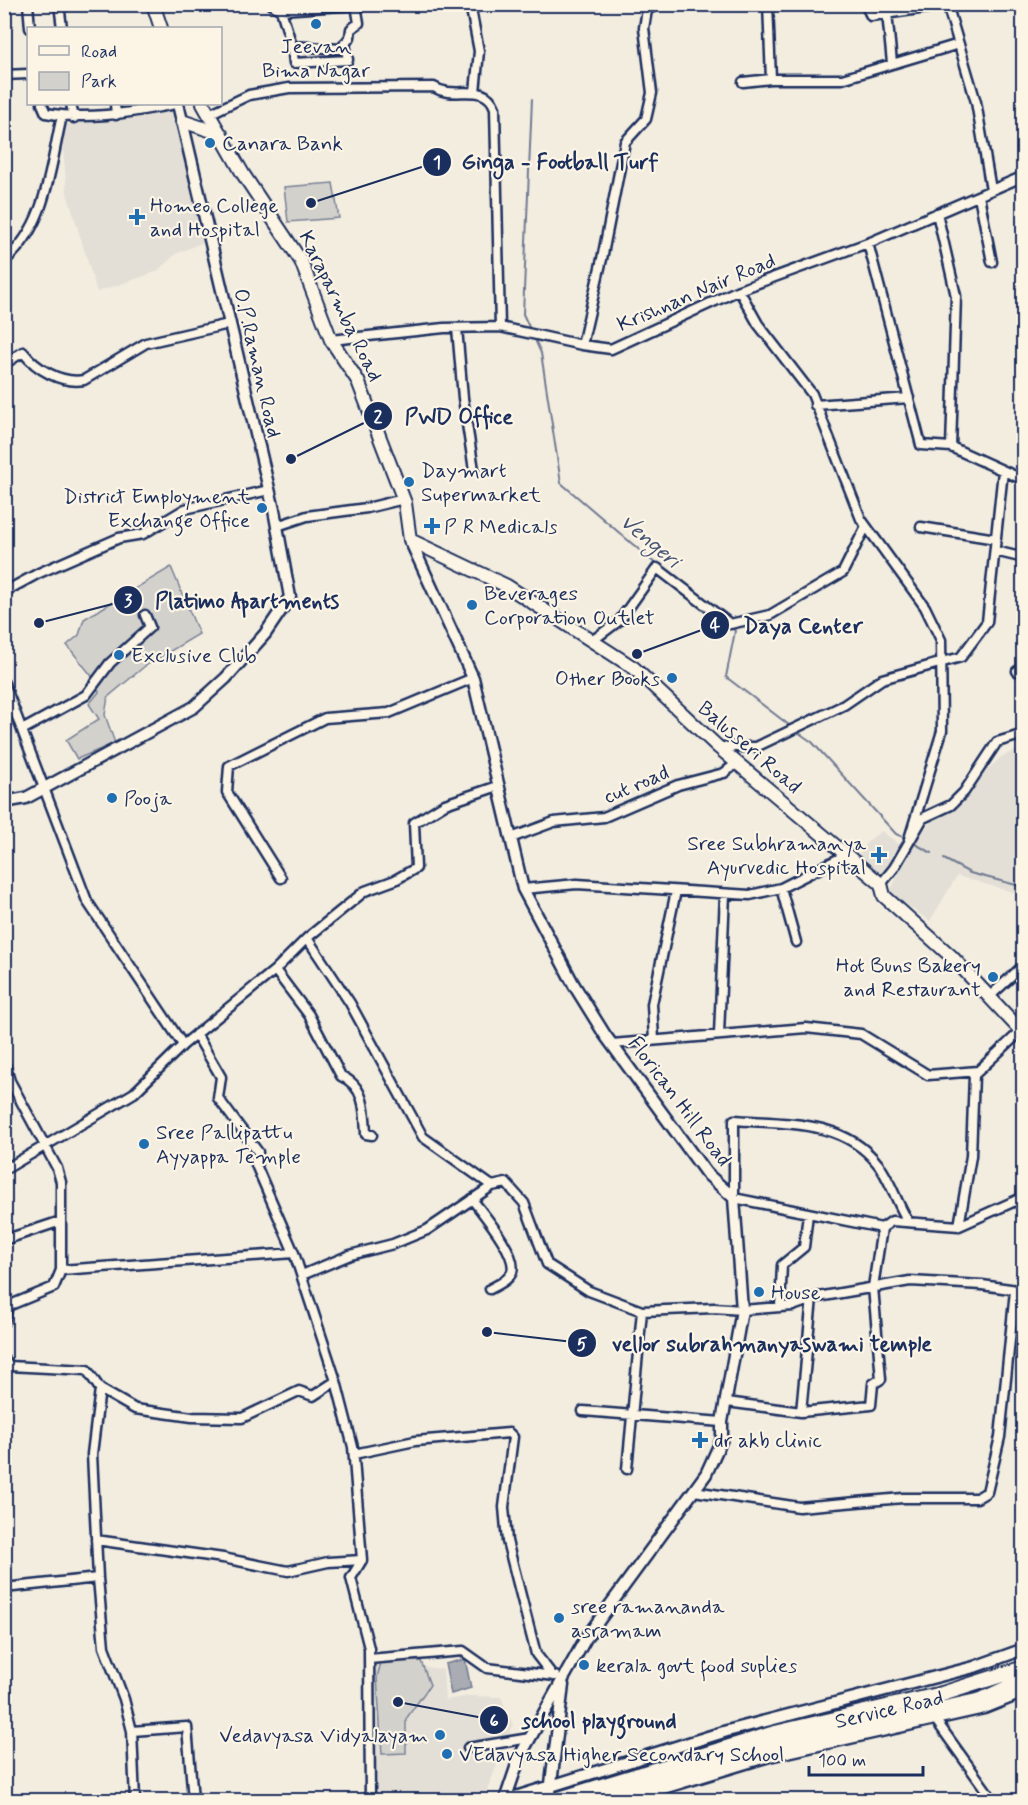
<svg xmlns="http://www.w3.org/2000/svg" width="1028" height="1805" font-family="Mynerve,sans-serif">
  <rect width="100%" height="100%" fill="#f3ede0"/>
  <filter id="ink" filterUnits="userSpaceOnUse"><feTurbulence type="fractalNoise" baseFrequency=".0167" numOctaves="2"/><feDisplacementMap in="SourceGraphic" scale="12" xChannelSelector="R" yChannelSelector="G"/><feConvolveMatrix kernelMatrix="1 2 1 2 8 2 1 2 1" color-interpolation-filters="sRGB"/></filter>
  <g filter="url(#ink)">
    <path fill="#e3dfd6" d="M175,110L206,241L176,254L156,272L97,292L67,193L61,125Z
      M1023,748V895L957,876L930,921L889,893L920,833L1002,756Z
      M881,831L902,846L884,879L856,868L860,853L866,843Z
      M371,1662L443,1669L445,1700L470,1696L501,1697L513,1725L483,1800H372Z"/>
    <path fill="#d3d1cc" stroke="#778095" stroke-width="1.5" d="M333,183L339,218L288,222L284,187Z
      M171,567L199,634L145,666L108,697L105,715L115,743L77,759L66,740L99,719L89,704L99,692L95,680L67,645L79,635L84,619Z
      M382,1659L421,1661L430,1685L406,1719V1753L382,1754L377,1677Z"/>
    <path fill="#a9acb3" stroke="#707a91" stroke-width="1.5" d="M465,1659L471,1688L451,1694L445,1664Z"/>
    <g fill="none" stroke-linecap="round" stroke-linejoin="round">
      <path stroke="#707a91" stroke-width="2" d="M529,327L523,314L532,99
        M536,342L541,353L561,483L657,565
        M730,627L735,631L726,677L789,725
        M799,733L812,742L896,834L903,837
        M915,844L932,853
        M944,859L970,873L1024,887"/>
      <defs>
        <path id="minor" d="M28,4L30,28
          M59,4L62,28
          M271,4L281,10L356,5L359,23L351,29L350,37L341,49L292,46L281,10
          M470,4L479,51L475,92
          M768,4L771,79H842L959,44
          M865,4L871,16L947,5
          M947,4L976,102L991,190
          M648,9L662,4
          M887,13L892,63
          M292,46L294,63L348,60L345,43
          M4,75L28,74
          M743,82L771,79
          M42,104L46,113C91,121 132,112 176,104
          M71,104L74,118
          M115,104L116,115
          M209,114L249,95L289,88L434,87C454,101 485,80 495,108L500,327
          M979,196L992,262
          M937,213L956,296L951,447L1024,480
          M868,243L921,445L951,447
          M4,261C47,227 50,166 62,116
          M739,290L758,324L812,394L861,519L925,607L941,640L942,731L909,839
          M457,328L463,398L474,470
          M331,340L444,328L500,327L582,345L611,349L739,290L873,241L1024,176
          M582,345L602,259L625,142L646,119L652,93L644,28L648,4
          M4,364L23,352C36,369 61,384 84,380L146,343L229,324
          M815,405L909,398
          M277,526L307,516L367,508L404,499
          M921,527L996,539
          M995,551L1024,558
          M4,592L39,573L119,538L143,534L185,509L269,490
          M592,641L620,620L657,568L730,624L770,615L843,572L866,526
          M1017,671L1024,669
          M4,683L87,901L183,1045L275,970
          M22,730L86,695L110,663L150,627L145,615
          M718,747H756L844,705L882,679L961,657L987,622L1003,471
          M511,838L554,822L604,817L678,785L724,773L737,763
          M281,878L227,792L229,766L325,718L389,713L473,678
          M881,884L894,868L923,818L951,805L964,792L997,742L1024,734
          M781,888L796,942
          M523,889L577,884L750,895L781,888L846,855
          M989,997L1024,965
          M196,1034L221,1077L218,1098L258,1152L256,1165L294,1253L336,1381L353,1447L362,1560L351,1578L369,1648L370,1800
          M719,1034L725,894
          M654,1040L652,1004L676,891
          M612,1044L806,1028L861,1034L928,1075L978,1071
          M4,1061L10,1081L57,1168L61,1182V1270L54,1287L8,1306L4,1322
          M372,1135L366,1134C365,1111 365,1086 341,1076L309,1015L275,970L307,938L365,891L395,880L416,868L414,823L445,804L498,786
          M4,1170L134,1093L183,1045
          M492,1186L506,1183L524,1203L547,1264L589,1291L642,1311L714,1308L742,1310L793,1306L818,1297L910,1281L982,1285L1024,1291
          M472,1199C483,1214 518,1254 512,1272C508,1281 497,1285 490,1289
          M959,1226L1024,1197
          M882,1228L734,1198V1120C785,1124 843,1119 878,1164C890,1179 897,1204 908,1221
          M4,1240L61,1221
          M61,1270L294,1253
          M302,1275L350,1255L393,1244L427,1230L492,1186L423,1137L350,1003L307,938
          M780,1307L782,1265L804,1247L808,1214
          M4,1360L9,1366L87,1370L100,1389L135,1409L192,1417L242,1418L299,1391L313,1396L336,1381
          M100,1389L92,1454L98,1578L104,1647L124,1699L132,1731L135,1800
          M727,1402L801,1412L812,1298
          M583,1411L722,1422
          M801,1412L871,1405L873,1384L881,1379L873,1287L882,1228L892,1221L959,1226L971,1156L974,1075L1021,1031
          M354,1454L415,1441L509,1433L513,1437L504,1507L507,1541L536,1654L553,1676
          M627,1469L642,1311
          M694,1491L799,1507L903,1498H977L987,1492L1000,1437L1015,1291
          M96,1540L223,1558L288,1571L328,1562L362,1560
          M4,1588L98,1578
          M369,1659L463,1651L487,1668L555,1676
          M935,1719L993,1800
          M132,1731L187,1727L193,1800
          M468,1748L530,1738"/>
        <path id="tertiary" d="M410,540L473,678L523,889L574,985L605,1035L706,1173L734,1198L742,1310L722,1422V1439L706,1474L586,1638L520,1756L505,1800
          M4,802L26,798L194,707L226,678L265,634L290,597L274,510L178,104
          M506,1800L727,1731L974,1667L1024,1649
          M549,1800L563,1685
          M624,1800L769,1756L984,1708L1024,1692"/>
        <path id="secondary" d="M153,4L161,28
          M203,104L243,174L301,261L331,340L358,381L405,503L410,540L507,586L634,668L718,747L881,884L884,896L952,957L1024,1034
          M182,121L221,134"/>
        <path id="trunk" d="M556,1800L775,1733L942,1694L1024,1668
          M592,1800L745,1753L981,1700L1024,1680"/>
      </defs>
      <use href="#minor" stroke="#1b2f5e" stroke-width="13"/>
      <use href="#tertiary" stroke="#1b2f5e" stroke-width="15"/>
      <use href="#secondary" stroke="#1b2f5e" stroke-width="16"/>
      <use href="#trunk" stroke="#1b2f5e" stroke-width="18"/>
      <use href="#minor" stroke="#fcf5e5" stroke-width="8"/>
      <use href="#tertiary" stroke="#fcf5e5" stroke-width="10"/>
      <use href="#secondary" stroke="#fcf5e5" stroke-width="12"/>
      <use href="#trunk" stroke="#fcf5e5" stroke-width="14"/>
    </g>
  </g>
  <g fill="#1f6fb2" stroke="#fcf5e5" stroke-width="2">
    <circle cx="316" cy="24" r="6"/>
    <circle cx="210" cy="143" r="6"/>
    <path d="M134 208h6v6h6v6h-6v6h-6v-6h-6v-6h6z"/>
    <circle cx="409" cy="482" r="6"/>
    <circle cx="262" cy="508" r="6"/>
    <path d="M429 517h6v6h6v6h-6v6h-6v-6h-6v-6h6z"/>
    <circle cx="472" cy="605" r="6"/>
    <circle cx="119" cy="655" r="6"/>
    <circle cx="672" cy="678" r="6"/>
    <circle cx="112" cy="798" r="6"/>
    <path d="M876 846h6v6h6v6h-6v6h-6v-6h-6v-6h6z"/>
    <circle cx="993" cy="977" r="6"/>
    <circle cx="144" cy="1144" r="6"/>
    <circle cx="759" cy="1292" r="6"/>
    <path d="M697 1431h6v6h6v6h-6v6h-6v-6h-6v-6h6z"/>
    <circle cx="559" cy="1618" r="6"/>
    <circle cx="584" cy="1665" r="6"/>
    <circle cx="440" cy="1735" r="6"/>
    <circle cx="447" cy="1754" r="6"/>
  </g>
  <g text-anchor="middle" stroke-width="4.5" stroke-linejoin="round" paint-order="stroke">
    <g font-size="21" fill="#1b2f5e" stroke="#fcf5e5" text-anchor="start">
      <text x="316" y="53" text-anchor="middle">Jeevan<tspan x="316" dy="24">Bima Nagar</tspan></text>
      <text x="222" y="150">Canara Bank</text>
      <text x="150" y="212">Homeo College<tspan x="150" dy="24">and Hospital</tspan></text>
      <text x="421" y="477">Daymart<tspan x="421" dy="24">Supermarket</tspan></text>
      <text x="250" y="503" text-anchor="end">District Employment<tspan x="250" dy="24">Exchange Office</tspan></text>
      <text x="444" y="533">P R Medicals</text>
      <text x="484" y="600">Beverages<tspan x="484" dy="24">Corporation Outlet</tspan></text>
      <text x="131" y="662">Exclusive Club</text>
      <text x="660" y="685" text-anchor="end">Other Books</text>
      <text x="124" y="805">Pooja</text>
      <text x="866" y="850" text-anchor="end">Sree Subhramanya<tspan x="866" dy="24">Ayurvedic Hospital</tspan></text>
      <text x="981" y="972" text-anchor="end">Hot Buns Bakery<tspan x="981" dy="24">and Restaurant</tspan></text>
      <text x="156" y="1139">Sree Pallipattu<tspan x="156" dy="24">Ayyappa Temple</tspan></text>
      <text x="771" y="1299">House</text>
      <text x="714" y="1447">dr akb clinic</text>
      <text x="571" y="1613">sree ramananda<tspan x="571" dy="24">asramam</tspan></text>
      <text x="596" y="1672">kerala govt food suplies</text>
      <text x="428" y="1742" text-anchor="end">Vedavyasa Vidyalayam</text>
      <text x="459" y="1761">VEdavyasa Higher Secondary School</text>
    </g>
    <g font-size="21" fill="#1b2f5e" stroke="#fcf5e5">
      <text transform="translate(696 292) rotate(-23)" y="7">Krishnan Nair Road</text>
      <text transform="translate(341 306) rotate(64)" y="7">Karaparmba Road</text>
      <text transform="translate(258 363) rotate(77)" y="7">O.P.Raman Road</text>
      <text transform="translate(750 747) rotate(41)" y="7">Balusseri Road</text>
      <text transform="translate(636 784) rotate(-23)" y="7">cut road</text>
      <text transform="translate(680 1101) rotate(53)" y="7">Florican Hill Road</text>
      <text transform="translate(889 1709) rotate(-13)" y="7">Service Road</text>
    </g>
    <g font-size="22" font-style="italic" fill="#465478" stroke="#fcf5e5">
      <text transform="translate(651 540) rotate(40)" y="8">Vengeri</text>
    </g>
  </g>
  <path fill="none" stroke="#1b2f5e" stroke-width="2" d="M311 203L437 162M291 459L378 416M39 623L128 600M637 654L715 625M487 1332L582 1343M398 1702L494 1720"/>
  <g fill="#1b2f5e" stroke="#fcf5e5" stroke-width="2">
    <circle cx="311" cy="203" r="6"/>
    <circle cx="291" cy="459" r="6"/>
    <circle cx="39" cy="623" r="6"/>
    <circle cx="637" cy="654" r="6"/>
    <circle cx="487" cy="1332" r="6"/>
    <circle cx="398" cy="1702" r="6"/>
    <circle cx="437" cy="162" r="15"/>
    <circle cx="378" cy="416" r="15"/>
    <circle cx="128" cy="600" r="15"/>
    <circle cx="715" cy="625" r="15"/>
    <circle cx="582" cy="1343" r="15"/>
    <circle cx="494" cy="1720" r="15"/>
  </g>
  <g font-size="18" text-anchor="middle" font-weight="bold" fill="#fff">
    <text x="437" y="168">1</text>
    <text x="378" y="422">2</text>
    <text x="128" y="606">3</text>
    <text x="715" y="631">4</text>
    <text x="582" y="1350">5</text>
    <text x="494" y="1726">6</text>
  </g>
  <g font-size="22" text-anchor="middle" font-weight="bold" fill="#1b2f5e" stroke="#fcf5e5" stroke-width="4.5" stroke-linejoin="round" paint-order="stroke">
    <text x="560" y="169">Ginga - Football Turf</text>
    <text x="459" y="424">PWD Office</text>
    <text x="247" y="608">Platimo Apartments</text>
    <text x="803" y="633">Daya Center</text>
    <text x="772" y="1351">vellor subrahmanyaswami temple</text>
    <text x="599" y="1728">school playground</text>
  </g>
  <rect width="1028" height="1805" fill="none" stroke="#fcf5e5" stroke-width="24"/>
  <rect x="12" y="12" width="1004" height="1781" fill="none" stroke="#1b2f5e" stroke-width="2" filter="url(#ink)"/>
  <rect x="27" y="27" width="195" height="78" fill="#fcf5e5" stroke="#a2a6af" stroke-width="1.5"/>
  <rect x="39" y="46" width="30" height="9" fill="#fcf5e5" stroke="#a2a6af" stroke-width="1.5"/>
  <text x="81" y="57" font-size="18" fill="#1b2f5e">Road</text>
  <rect x="39" y="72" width="30" height="18" fill="#d3d1cc" stroke="#a2a6af" stroke-width="1.5"/>
  <text x="81" y="87" font-size="18" fill="#1b2f5e">Park</text>
  <path d="M809 1766v9h114v-9" fill="none" stroke="#1b2f5e" stroke-width="3"/>
  <text x="818" y="1766" font-size="18" fill="#1b2f5e" stroke="#fcf5e5" stroke-width="4.5" paint-order="stroke">100 m</text>
</svg>
